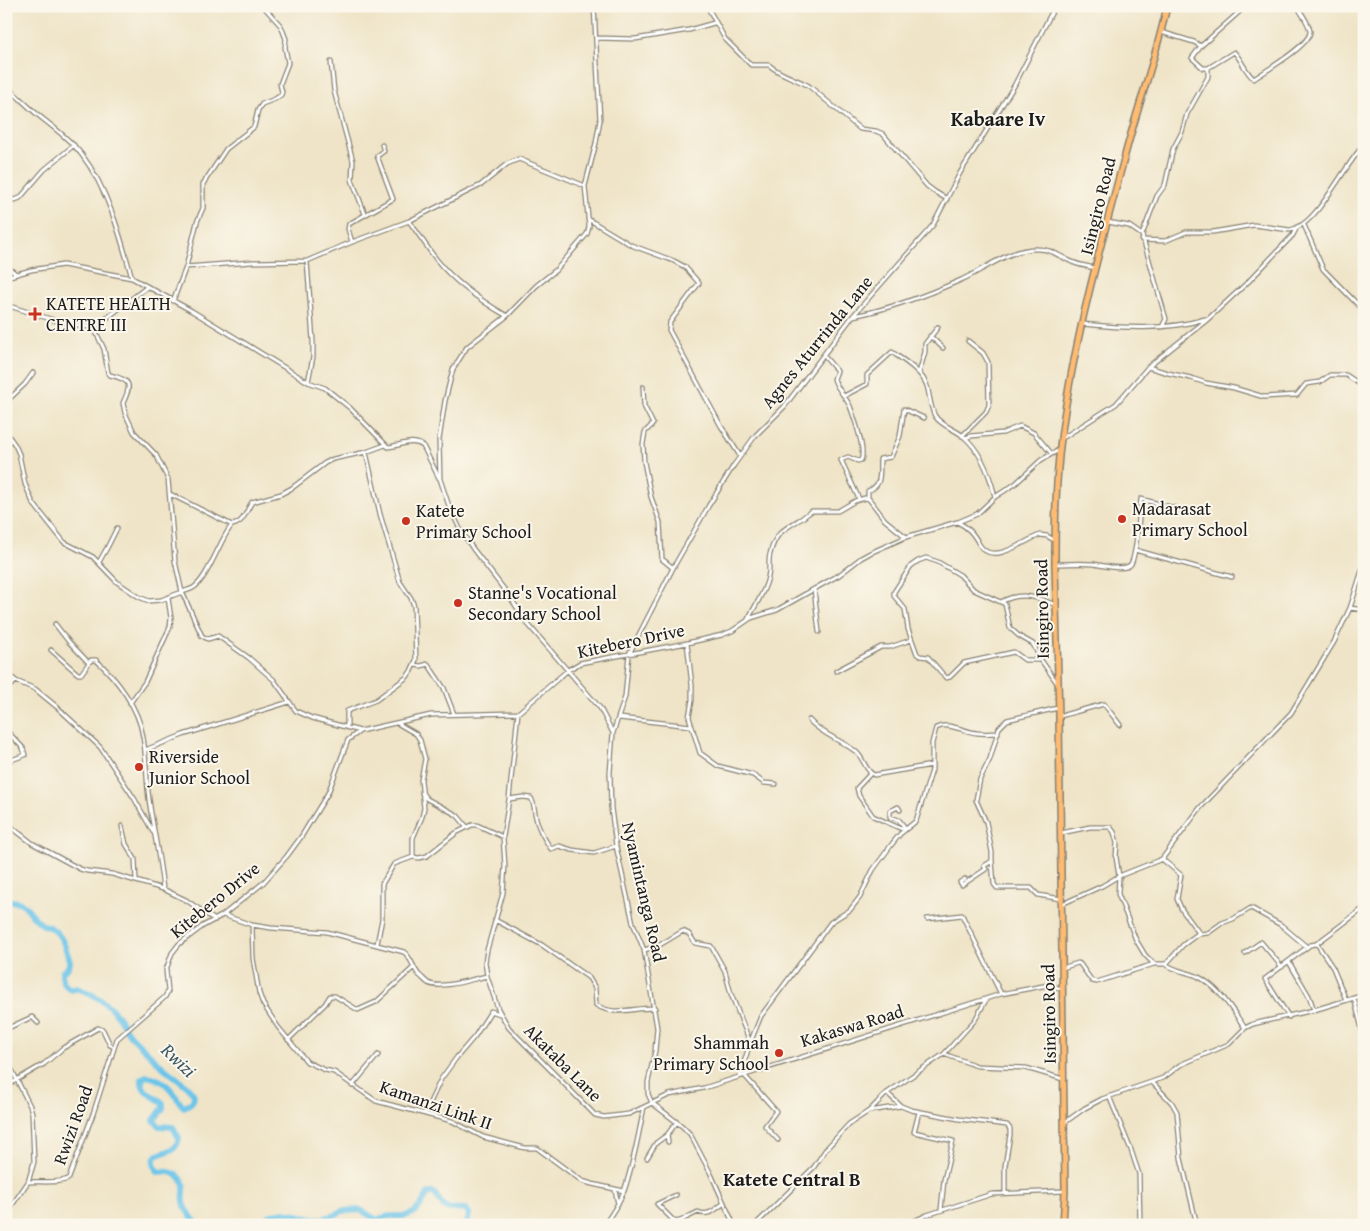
<svg xmlns="http://www.w3.org/2000/svg" width="1370" height="1231" font-family="'Gentium Book Plus',serif">
  <rect width="100%" height="100%" fill="#fbf7ec"/>
  <filter id="ink" filterUnits="userSpaceOnUse"><feTurbulence type="fractalNoise" baseFrequency=".02" numOctaves="2"/><feDisplacementMap in="SourceGraphic" scale="10" xChannelSelector="R" yChannelSelector="G"/><feConvolveMatrix kernelMatrix="1 2 1 2 8 2 1 2 1" color-interpolation-filters="sRGB"/></filter>
  <filter id="wash" filterUnits="userSpaceOnUse"><feTurbulence type="fractalNoise" baseFrequency=".0096" numOctaves="4" result="noise"/><feDisplacementMap in="SourceGraphic" scale="20" xChannelSelector="R" yChannelSelector="G"/><feGaussianBlur stdDeviation="1.12" result="paint"/><feColorMatrix in="noise" values="0 0 0 0 0 0 0 0 0 0 0 0 0 0 0 0 0 1.4 0 .05"/><feComposite in="paint" operator="in"/></filter>
  <g filter="url(#wash)">
    <rect width="100%" height="100%" fill="#efe4c7"/>
    <g fill="none" stroke-linecap="round" stroke-linejoin="round">
      <path stroke="#6bc4e9" stroke-width="6" d="M6,901C30,900 25,911 40,923C43,926 47,926 51,928C63,935 66,950 70,962L67,969L62,972C62,981 63,985 72,990L76,988C91,993 107,1002 117,1015C122,1022 125,1029 130,1035C141,1046 152,1057 163,1067C170,1074 192,1087 194,1096C194,1102 189,1105 184,1107C179,1103 178,1099 174,1093C167,1084 158,1077 146,1076L142,1079C141,1093 154,1095 163,1103V1108L154,1120L159,1126L173,1127L179,1138C178,1142 177,1146 174,1148C166,1155 145,1151 158,1172C168,1170 181,1173 184,1185C185,1190 183,1195 184,1201C185,1210 192,1218 198,1225
        M260,1225L269,1216L284,1212L316,1220L333,1216L342,1211L361,1210L377,1220C393,1212 399,1219 409,1215C418,1212 424,1201 428,1193H434C449,1213 442,1208 466,1209L469,1213L468,1220L466,1225"/>
    </g>
  </g>
  <g filter="url(#ink)">
    <g fill="none" stroke-linecap="round" stroke-linejoin="round">
      <defs>
        <path id="street" d="M594,6L600,120L596,143L585,186L589,227L587,234L556,270L536,286L507,316L467,347L453,369L445,401L439,440L440,479L449,506L460,529L473,549L510,597L527,623L600,708L613,733L610,773L611,808L616,846L633,923L644,950L657,1028L655,1051L648,1082V1094L652,1103L682,1126L690,1134L711,1174L734,1225
          M707,6L725,39L751,65H769C780,75 795,78 809,86L860,129L876,131L883,134L927,186L935,192L947,199
          M1161,32L1194,42L1201,46L1246,6
          M596,38L635,39L689,30L714,23
          M1201,46L1192,58L1203,68H1208L1234,52C1242,60 1245,72 1254,79C1265,71 1311,45 1310,31C1309,23 1301,13 1297,6
          M331,62L334,91L353,161L352,180L365,214
          M6,86C19,97 30,109 43,119C57,130 71,141 82,155C108,189 121,238 132,278
          M6,198L15,200L20,198L44,170L74,145
          M588,219L631,245L674,261L685,267L699,283L670,322L669,330L721,426L740,456
          M409,221C418,233 426,246 436,259C454,282 481,301 507,316
          M1108,222L1129,226L1142,235L1166,319L1162,327
          M1304,225L1323,269L1364,311
          M1142,235L1157,196L1165,185L1173,149L1182,132L1187,114L1208,77V68
          M1142,240L1165,241L1186,232H1213L1254,225L1290,230L1296,228
          M352,242L348,229L349,224L393,199L377,156L384,151L382,145
          M6,266L15,273
          M186,267L252,262L307,261
          M6,277L31,270L63,265L132,278L192,311L308,382L325,388L350,408L388,447C400,446 412,438 423,446L439,478
          M173,301L186,267L197,222L203,208V184L226,149L254,127L258,110L262,104L275,99L281,95L282,92L280,84L288,63L285,47L286,39L281,26L263,6
          M6,305L60,322L94,328L147,287
          M853,316C890,309 927,295 961,280C986,269 1010,248 1038,249C1051,249 1059,256 1070,261C1077,265 1087,266 1095,268
          M1082,324C1123,328 1165,331 1205,319
          M94,328L104,349L108,373L110,375C131,380 132,384 123,403L125,413L134,432L156,455L168,479L175,561L182,592C185,591 189,590 193,588C208,579 220,539 232,525C244,523 246,511 252,502L281,494L292,488L325,463L333,459L366,452L385,445
          M930,336L943,348
          M824,356L837,371L834,379C837,389 845,396 850,406C854,417 866,450 861,460L858,461L848,457L841,460L859,499
          M1148,367L1168,373L1191,378L1206,383L1234,388L1264,397L1297,395L1306,384L1320,382L1330,375H1346L1364,387
          M919,373L925,352V344L938,327
          M308,382L313,357V341L307,261L352,242L409,221L481,185L507,164L519,159L585,186
          M643,387L644,406L653,424L645,432L643,444L644,462L651,497L660,522L662,559L673,568
          M844,396L867,384V375L892,352C904,361 922,371 927,386C930,396 930,407 935,416C941,426 955,429 963,436C981,451 990,475 995,497
          M6,402L25,384L33,373
          M6,432L15,445L19,454L25,484L33,503L64,542L93,557L117,582L139,597L149,601L161,600L182,592L202,636L208,639L218,636L249,658L274,680L296,711L312,718L360,731
          M962,436L986,412L989,405L988,362L983,353L968,341
          M965,438L971,436L1003,433L1020,426L1034,433L1051,453
          M1061,439L1116,404L1148,367L1208,319L1248,282L1293,235L1297,227C1318,221 1346,163 1364,145
          M170,494L232,525
          M868,499V491C883,485 879,474 880,459L891,457L900,436L904,409L924,418
          M958,522L977,514L995,497L1015,484L1041,460L1059,450
          M1135,550L1232,577
          M99,562L108,546L117,528
          M1055,564C1068,564 1081,563 1094,564C1102,565 1125,572 1131,564C1137,554 1139,513 1141,499L1189,512
          M814,589L819,632
          M1001,602C1021,591 1036,597 1056,605
          M1350,608L1364,610
          M748,619C755,606 765,592 768,577C770,569 768,561 770,554C775,534 782,530 799,520C804,518 807,513 812,511H838L855,501L865,498L869,499L885,520L906,537
          M55,624L69,642L89,663L91,660H96C117,679 139,708 143,737C147,760 146,783 150,806C154,833 160,860 163,889
          M687,643L692,685V700L689,717L700,753L718,766L753,775L764,783L776,784
          M51,650L78,674H81L89,663
          M1041,660L1033,644L1019,636L1010,628L1005,604L974,590L960,575L938,562L926,558L918,561L911,566L894,592V596L905,609L908,629L917,654L920,656L928,657L946,678L950,677L964,663L1014,652L1025,660H1041L1057,683
          M414,665L421,666L428,664L444,688L454,714
          M836,671L881,647H890L911,640
          M6,672L16,681L35,689L57,707L100,747L134,798L153,832
          M6,689L16,681
          M130,703L145,682L170,627L171,618L168,598
          M518,713L509,799L503,837L505,866L503,893L487,950L485,962L487,976L498,1009L509,1028L595,1115L604,1117L629,1114L669,1095L704,1088L1001,994L1048,985L1062,989
          M1060,716L1104,704L1120,725
          M619,718L691,726
          M809,720C821,734 841,740 855,751C864,757 864,770 874,775L932,765
          M397,723L416,734L420,740L425,759L421,780L424,808L422,817L413,838V857
          M347,727V711L376,700L407,677L411,671L416,660L414,606L411,598L400,582L380,514L366,452
          M6,730L23,748L25,755L6,762
          M613,733L625,697L629,654L673,568L709,505L734,465L755,436L784,407L852,317L933,225L960,173L1014,86L1055,6
          M145,750L183,735L289,702
          M871,773L857,788L859,796L873,816L904,830
          M422,793L427,799L457,815L467,827
          M509,799L523,797L531,798C535,805 534,811 536,818C538,829 545,840 551,849L559,846L572,850L594,853L616,846
          M900,810L898,807L890,811V817L899,820L906,829
          M6,823L32,843L80,869L87,871L112,874L163,889L186,900L215,920
          M122,826L126,844L135,859L136,881
          M1061,833L1090,827H1110L1114,832L1117,843L1116,857L1119,876L1118,894L1136,940L1145,955L1154,964
          M1162,859L1181,875L1177,899L1182,910L1199,933L1183,945L1167,963V965C1176,971 1187,972 1197,976C1219,987 1231,1008 1245,1028
          M992,861L994,884L997,888H1031L1038,895L1061,899
          M965,879L960,882L962,885L986,869L984,866L992,861V852L986,822L976,800L980,779L990,759L999,728L1007,720L1058,708
          M1062,904L1102,886L1119,876L1162,859L1200,808L1291,713L1334,642L1350,608L1364,564
          M223,915L252,925L271,928L327,932L404,952C411,957 413,968 419,975C422,977 425,981 428,983C441,990 472,979 487,976
          M927,919L962,915L1001,994
          M495,920L542,945L589,978L595,988L596,1005C615,1017 634,1007 655,1008
          M252,925L253,958L259,993L263,1004L278,1027L307,1062L325,1070L334,1072L376,1101L452,1121L483,1137L525,1148H537L582,1181L592,1184L624,1191
          M1199,934L1208,933L1222,923L1233,919L1251,908L1281,925L1307,947
          M377,944L382,919V884L394,864L413,857L419,858L427,856L456,833L472,825H477L503,837
          M1317,944L1333,968L1346,1000
          M644,950L658,946L683,931L689,934L695,943L711,946L725,971L731,994L750,1042
          M1245,953L1261,942L1282,967
          M1289,962L1309,996L1314,1010
          M1062,968L1078,963L1080,964L1092,981L1097,982L1154,964H1166
          M1354,998L1362,1029L1364,1049
          M1289,1017L1265,979L1310,945L1316,944L1364,908
          M6,1029L32,1017L38,1023
          M288,1040L325,1004L330,996H335L358,1010L376,1002L414,967
          M944,1054L977,1066L1026,1068L1063,1079
          M6,1058L30,1106L32,1113L34,1162L28,1182
          M744,1075L776,1111L765,1126L778,1140
          M740,1076L750,1043L761,1016L831,922L850,910L860,897L873,870L892,844L900,834L916,821L932,770V743L936,728C948,721 964,732 977,733C984,734 991,733 998,733
          M1152,1082L1172,1103L1177,1112L1181,1158L1197,1225
          M352,1086L378,1055
          M6,1092L8,1085L44,1064L63,1048L98,1028L103,1030L110,1045L114,1047
          M887,1093L901,1106L911,1110L959,1119L1007,1125L1010,1129V1135L1005,1166V1193
          M1109,1096L1131,1150L1139,1174L1140,1225
          M870,1111L901,1106
          M919,1112L914,1132L953,1141L944,1180L941,1210
          M425,1113L441,1079L457,1057L475,1036L491,1011L500,1014
          M1064,1123L1085,1108L1102,1099L1163,1078L1180,1065L1229,1044L1245,1028L1253,1024L1314,1010L1364,995
          M668,1142L667,1135L677,1122
          M647,1158L656,1143L667,1135
          M615,1190L618,1204
          M6,1204L12,1206
          M6,1214L28,1182C39,1181 62,1184 69,1178L93,1114L117,1039L165,997L168,991L166,970L172,953L179,944L203,926L223,915L263,883L287,856L301,837L328,793L348,740L360,731L431,715L518,713L568,670L580,663L687,643L722,635L732,631L751,618L777,610L839,575L861,558L870,553L906,537L957,522C968,527 973,533 979,544C992,567 1023,541 1040,535L1047,536L1054,540
          M674,1221L657,1204L676,1195
          M604,1225C612,1214 619,1203 624,1191C633,1165 639,1134 644,1107
          M655,1225L680,1221L698,1212C708,1217 716,1209 724,1203
          M755,1225L814,1167L826,1149L849,1124L869,1111L887,1093L944,1054L975,1020L986,1000
          M905,1225L927,1215L992,1194L1065,1191"/>
        <path id="primary" d="M1063,1225L1065,1191L1059,716L1055,564C1055,515 1056,466 1064,417C1077,330 1101,244 1124,159C1137,108 1156,58 1167,6"/>
      </defs>
      <use href="#street" stroke="#868072" stroke-width="5.5"/>
      <use href="#primary" stroke="#868072" stroke-width="8"/>
      <use href="#street" stroke="#fff" stroke-width="3"/>
      <use href="#primary" stroke="#febb71" stroke-width="5"/>
    </g>
  </g>
  <g fill="#c8321e" stroke="#fbf7ec" stroke-width="2">
    <path d="M32.5 306.5h5v5h5v5h-5v5h-5v-5h-5v-5h5z"/>
    <circle cx="1122" cy="519" r="5"/>
    <circle cx="406" cy="521" r="5"/>
    <circle cx="458" cy="603" r="5"/>
    <circle cx="139" cy="767" r="5"/>
    <circle cx="779" cy="1053" r="5"/>
  </g>
  <g text-anchor="middle" stroke-width="4" stroke-linejoin="round" paint-order="stroke">
    <g font-size="18" fill="#1c1c1c" stroke="#fbf7ec">
      <text transform="translate(1098 206) rotate(-76)" y="6">Isingiro Road</text>
      <text transform="translate(817 342) rotate(-51)" y="6">Agnes Aturrinda Lane</text>
      <text transform="translate(1042 609) rotate(-91)" y="6">Isingiro Road</text>
      <text transform="translate(631 641) rotate(-12)" y="6">Kitebero Drive</text>
      <text transform="translate(644 892) rotate(77)" y="6">Nyamintanga Road</text>
      <text transform="translate(215 900) rotate(-39)" y="6">Kitebero Drive</text>
      <text transform="translate(1049 1014) rotate(-91)" y="6">Isingiro Road</text>
      <text transform="translate(852 1026) rotate(-17)" y="6">Kakaswa Road</text>
      <text transform="translate(563 1063) rotate(45)" y="6">Akataba Lane</text>
      <text transform="translate(436 1105) rotate(19)" y="6">Kamanzi Link II</text>
      <text transform="translate(73 1125) rotate(-70)" y="6">Rwizi Road</text>
    </g>
    <g font-size="18" fill="#1c1c1c" stroke="#fbf7ec" text-anchor="start">
      <text x="46" y="310">KATETE HEALTH<tspan x="46" dy="21">CENTRE III</tspan></text>
      <text x="1132" y="515">Madarasat<tspan x="1132" dy="21">Primary School</tspan></text>
      <text x="416" y="517">Katete<tspan x="416" dy="21">Primary School</tspan></text>
      <text x="468" y="599">Stanne's Vocational<tspan x="468" dy="21">Secondary School</tspan></text>
      <text x="149" y="763">Riverside<tspan x="149" dy="21">Junior School</tspan></text>
      <text x="769" y="1049" text-anchor="end">Shammah<tspan x="769" dy="21">Primary School</tspan></text>
    </g>
    <g font-size="19" font-style="italic" fill="#385764" stroke="#fbf7ec">
      <text transform="translate(179 1060) rotate(44)" y="7">Rwizi</text>
    </g>
    <g font-size="19" font-weight="bold" fill="#1c1c1c" stroke="#fbf7ec">
      <text x="792" y="1186">Katete Central B</text>
    </g>
    <g font-size="20" font-weight="bold" fill="#1c1c1c" stroke="#fbf7ec">
      <text x="998" y="126">Kabaare Iv</text>
    </g>
  </g>
  <rect width="1370" height="1231" fill="none" stroke="#fbf7ec" stroke-width="25"/>
</svg>
